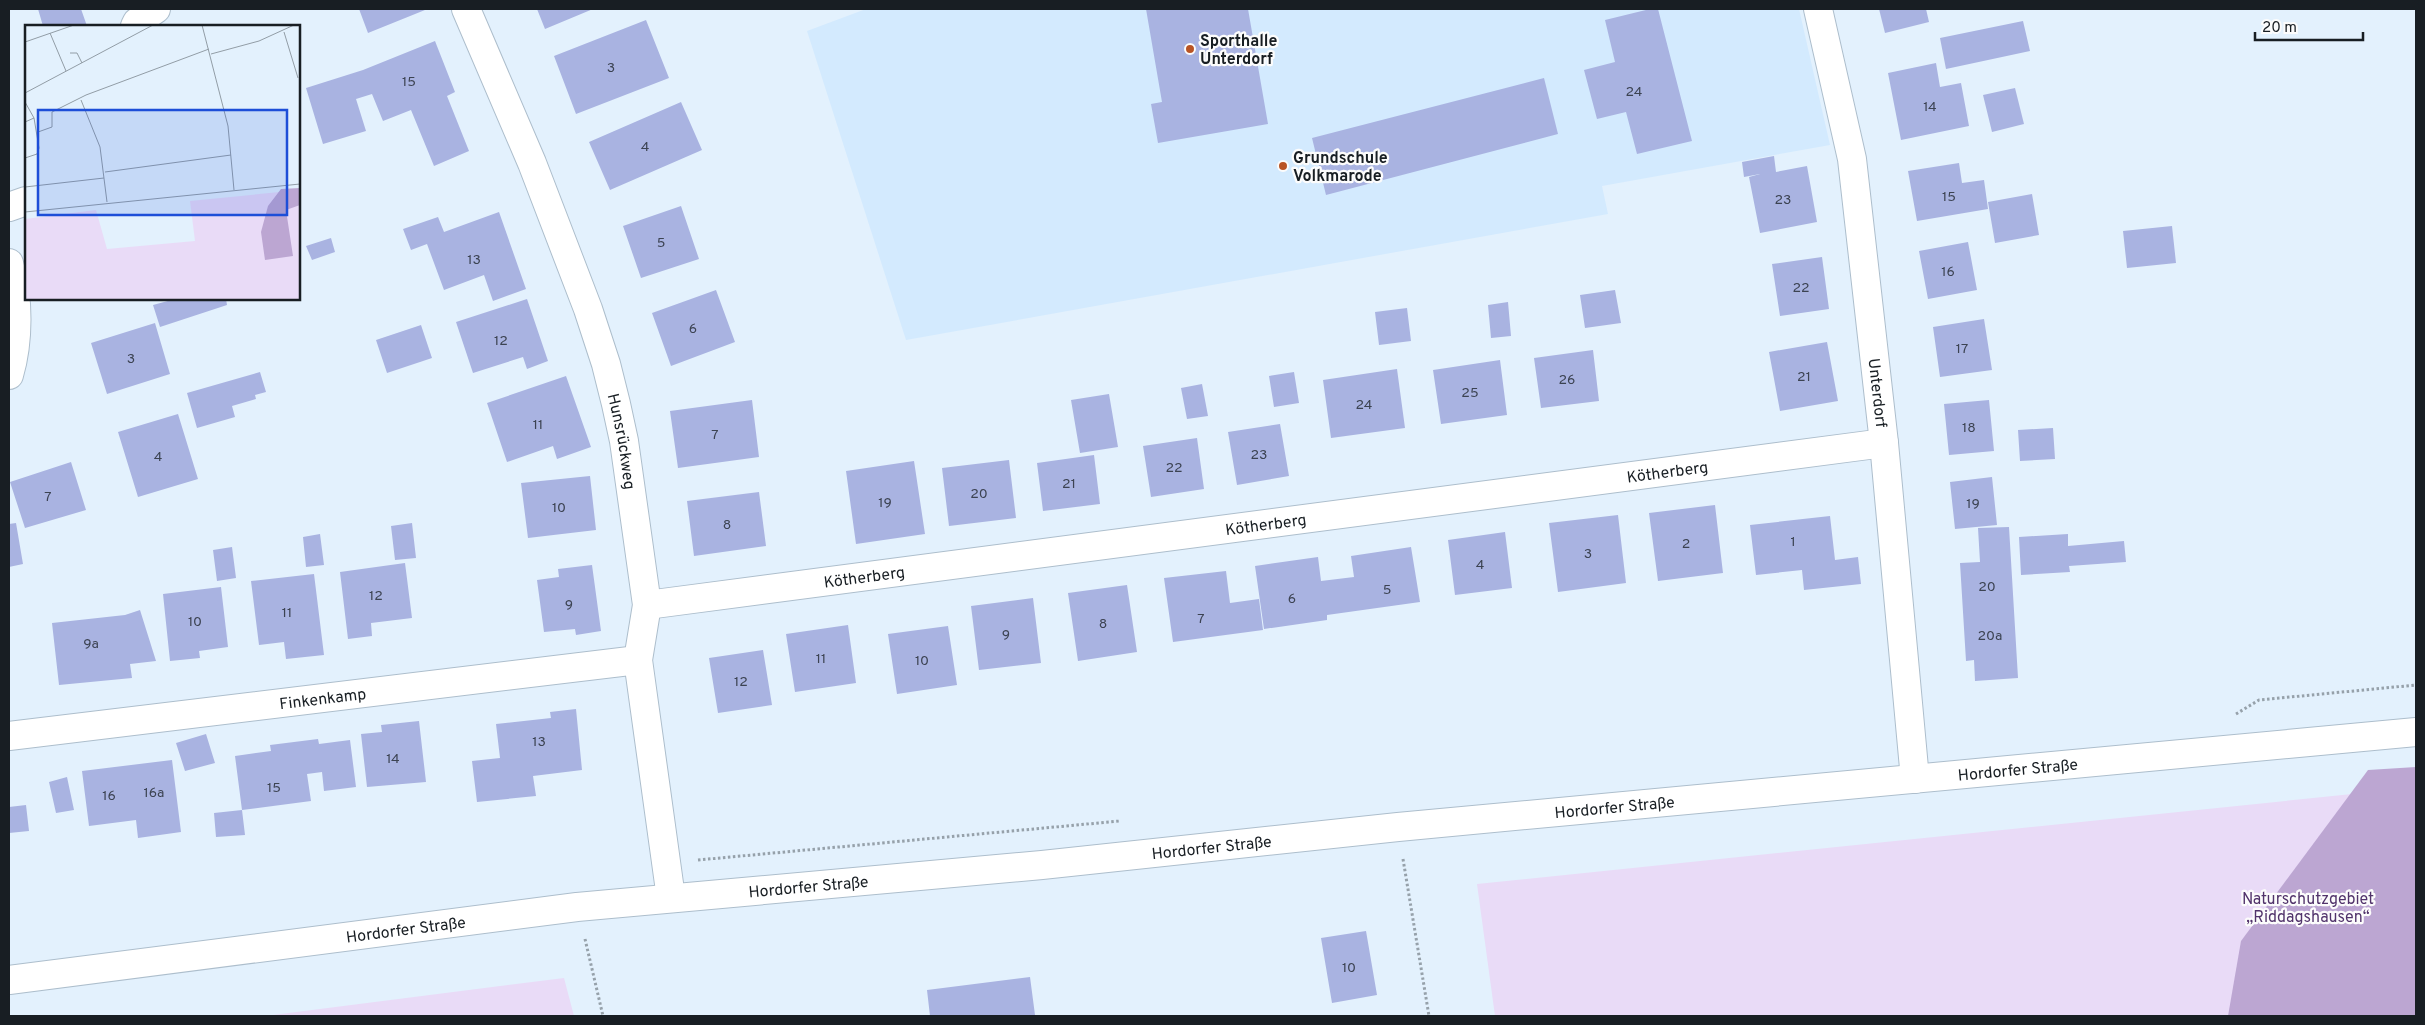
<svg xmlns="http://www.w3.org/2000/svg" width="2425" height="1025" font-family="Overpass,sans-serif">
  <rect width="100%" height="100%" fill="#e3f1fd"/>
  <path fill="#d3eafe" d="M866,9H1799L1830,145L1602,186L1608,214L906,340L807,31Z"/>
  <path fill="#e9dbf7" d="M2411,788L2416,1016H1495L1477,884Z
    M564,978L574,1016H265Z"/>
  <path fill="#bca6d2" d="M2416,767V1016H2228L2241,941L2368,770Z"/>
  <path fill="#a9b3e1" d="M38,9H81L87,26H43Z
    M359,9H425V10L368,33Z
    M537,9H593L545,29Z
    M1146,9H1248L1268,124L1158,143L1151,104L1162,102Z
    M1650,9H1658L1692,141L1637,154L1626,112L1597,119L1584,70L1615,62L1605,20Z
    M1879,9H1926L1929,22L1885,33Z
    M646,20L669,78L576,114L554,56Z
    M2023,21L2030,51L1946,69L1940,38Z
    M435,41L455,92L447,96L469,151L434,166L411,110L383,121L372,94L356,99L366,131L323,144L306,88L363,70Z
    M1936,63L1940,87L1961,83L1969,126L1901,140L1888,73Z
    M1544,78L1558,134L1326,195L1312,138Z
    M2015,88L2024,124L1992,132L1983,95Z
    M681,102L702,150L610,190L589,142Z
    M1774,156L1776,172L1807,166L1817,222L1760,233L1749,177L1760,174L1744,177L1742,162Z
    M1959,163L1962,183L1984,180L1988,209L1917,221L1908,171Z
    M2032,194L2039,235L1995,243L1988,202Z
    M681,206L699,259L641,278L623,226Z
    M499,212L526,289L493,301L484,275L444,290L427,244L411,250L403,229L438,217L444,232Z
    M2172,226L2176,263L2127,268L2123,231Z
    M331,238L335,252L312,260L306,246Z
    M1968,242L1977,290L1928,299L1919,251Z
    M1822,257L1829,309L1780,316L1772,264Z
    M716,290L735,342L671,366L652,313Z
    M1615,290L1621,323L1585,328L1580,295Z
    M175,299H226L227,305L160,327L153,305Z
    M527,299L548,361L527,369L523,357L473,373L456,322Z
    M1508,302L1511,336L1491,338L1488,305Z
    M1407,308L1411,341L1379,345L1375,312Z
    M1984,319L1992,370L1940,377L1933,327Z
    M155,323L170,374L107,394L91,343Z
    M421,325L432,358L387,373L376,340Z
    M1827,342L1838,401L1780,411L1769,352Z
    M1593,350L1599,401L1541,408L1534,358Z
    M1500,360L1507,415L1441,424L1433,370Z
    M1397,369L1405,428L1331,438L1323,380Z
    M260,372L266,392L255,395L256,399L232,406L235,417L197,428L187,393Z
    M1294,372L1299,403L1274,407L1269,376Z
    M566,376L591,447L557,459L553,446L507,462L487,403Z
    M1202,384L1208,416L1187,419L1181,388Z
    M1109,394L1118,447L1080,453L1071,400Z
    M752,400L759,457L678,468L670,411Z
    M1989,400L1994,451L1949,455L1944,404Z
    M178,414L198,479L138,497L118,432Z
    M1280,424L1289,476L1237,485L1228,432Z
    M2053,428L2055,459L2020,461L2018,430Z
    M1197,438L1204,489L1151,497L1143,446Z
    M1094,455L1100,504L1043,511L1037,463Z
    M1009,460L1016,518L949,526L942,468Z
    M914,461L925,534L856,544L846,471Z
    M71,462L86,510L25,528L10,482Z
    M590,476L596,530L528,538L521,483Z
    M1992,477L1997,525L1955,529L1950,482Z
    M759,492L766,546L694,556L687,501Z
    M1715,505L1723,573L1658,581L1649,513Z
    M1618,515L1626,583L1558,592L1549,523Z
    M1830,516L1835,560L1858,557L1861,584L1804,590L1802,570L1756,575L1750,525Z
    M16,523L23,564L9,567V524Z
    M412,523L416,558L395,560L391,526Z
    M2009,527L2018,678L1975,681L1974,660L1966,661L1960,563L1980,562L1978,528Z
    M1505,532L1512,588L1455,595L1448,540Z
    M320,534L324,565L306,567L303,537Z
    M2068,534V546L2124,541L2126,562L2069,566L2070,572L2021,575L2019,537Z
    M232,547L236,578L217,581L213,550Z
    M1411,547L1420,602L1327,615V620L1264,629L1255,566L1318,557L1321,581L1354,577L1351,556Z
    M405,563L412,618L371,623L372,636L348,639L340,572Z
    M592,565L601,631L576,635L575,629L544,632L537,580L559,577L558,569Z
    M1226,571L1230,603L1259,599L1263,630L1173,642L1164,578Z
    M314,574L324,655L286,659L284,642L259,645L251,581Z
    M1127,585L1137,652L1078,661L1068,593Z
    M221,587L228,647L199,651L200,658L170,661L163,594Z
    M1033,598L1041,663L979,670L971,606Z
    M140,610L156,661L130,664L132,678L59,685L52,623L125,615Z
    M848,625L856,683L795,692L786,634Z
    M948,626L957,685L897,694L888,634Z
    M763,650L772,705L718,713L709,658Z
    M576,709L582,770L533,776L536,796L477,802L472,761L500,758L496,724L551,718L550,712Z
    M419,721L426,782L367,787L361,734L382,732L381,725Z
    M206,734L215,763L185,771L176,743Z
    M318,739L319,744L350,740L356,787L324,791L322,772L307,774L311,801L242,810L235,756L271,751L270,745Z
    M172,760L181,832L138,838L136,820L89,826L82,771Z
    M67,777L74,810L56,813L49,782Z
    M26,805L29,831L9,833V807Z
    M242,810L245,835L216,837L214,813Z
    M1366,931L1377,995L1332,1003L1321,938Z
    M1030,977L1035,1015L930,1016L927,990Z"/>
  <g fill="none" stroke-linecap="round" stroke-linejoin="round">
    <defs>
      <g id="minor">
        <path id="s1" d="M466,9L532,163L588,309L606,364L616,404L624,441L647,605L638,660L671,898"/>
        <path id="s2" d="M1818,9L1852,159L1884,443L1915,779"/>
        <path d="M135,26L137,22L156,9"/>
        <path d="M9,207L26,201"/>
        <path d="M9,263C19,298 19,341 9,375"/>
        <path id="s3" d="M647,605L1884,443"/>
        <path id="s4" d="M9,736L638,660"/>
      </g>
      <g id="secondary">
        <path id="s5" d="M9,980L577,907L1042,865L1398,827L2416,732"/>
      </g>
    </defs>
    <use href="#minor" stroke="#adbecc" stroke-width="30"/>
    <use href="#secondary" stroke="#adbecc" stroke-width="30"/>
    <path stroke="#96a1aa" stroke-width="3" stroke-dasharray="2.5 2.5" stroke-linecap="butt" d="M2236,714L2259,700L2416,685
      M1403,859L1429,1016
      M698,860L1120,821
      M585,939L603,1016"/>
    <use href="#minor" stroke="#fff" stroke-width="28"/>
    <use href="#secondary" stroke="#fff" stroke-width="28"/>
  </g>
  <g fill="#b95424" stroke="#fcfcfc" stroke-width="2">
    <circle cx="1190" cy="49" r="5"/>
    <circle cx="1283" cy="166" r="5"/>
  </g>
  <g text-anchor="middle" stroke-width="4.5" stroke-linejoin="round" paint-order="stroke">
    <g font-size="14" fill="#3c4352">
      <text x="611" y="72">3</text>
      <text x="409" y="86">15</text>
      <text x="1634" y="96">24</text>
      <text x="1930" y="111">14</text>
      <text x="645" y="151">4</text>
      <text x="1949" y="201">15</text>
      <text x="1783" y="204">23</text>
      <text x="661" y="247">5</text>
      <text x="474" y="264">13</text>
      <text x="1948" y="276">16</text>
      <text x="1801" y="292">22</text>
      <text x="693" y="333">6</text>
      <text x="501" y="345">12</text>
      <text x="1962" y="353">17</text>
      <text x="131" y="363">3</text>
      <text x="1804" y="381">21</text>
      <text x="1567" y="384">26</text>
      <text x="1470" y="397">25</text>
      <text x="1364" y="409">24</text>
      <text x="538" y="429">11</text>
      <text x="1969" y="432">18</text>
      <text x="715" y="439">7</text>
      <text x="1259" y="459">23</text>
      <text x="158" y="461">4</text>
      <text x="1174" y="472">22</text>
      <text x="1069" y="488">21</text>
      <text x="979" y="498">20</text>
      <text x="48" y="501">7</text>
      <text x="885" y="507">19</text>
      <text x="1973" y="508">19</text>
      <text x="559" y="512">10</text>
      <text x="727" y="529">8</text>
      <text x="1793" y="546">1</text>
      <text x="1686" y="548">2</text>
      <text x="1588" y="558">3</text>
      <text x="1480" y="569">4</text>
      <text x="1987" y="591">20</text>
      <text x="1387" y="594">5</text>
      <text x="376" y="600">12</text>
      <text x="1292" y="603">6</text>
      <text x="569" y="609">9</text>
      <text x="287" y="617">11</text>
      <text x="1201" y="623">7</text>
      <text x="195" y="626">10</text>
      <text x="1103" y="628">8</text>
      <text x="1006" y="639">9</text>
      <text x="1990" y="640">20a</text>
      <text x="91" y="648">9a</text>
      <text x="821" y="663">11</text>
      <text x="922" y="665">10</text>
      <text x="741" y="686">12</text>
      <text x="539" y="746">13</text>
      <text x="393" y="763">14</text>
      <text x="274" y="792">15</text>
      <text x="154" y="797">16a</text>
      <text x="109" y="800">16</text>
      <text x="1349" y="972">10</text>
    </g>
    <g font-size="16" font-weight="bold" fill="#181e23" stroke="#fcfcfc" text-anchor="start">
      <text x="1200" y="46">Sporthalle<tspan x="1200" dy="18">Unterdorf</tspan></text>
      <text x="1293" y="163">Grundschule<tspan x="1293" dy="18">Volkmarode</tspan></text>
    </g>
    <g font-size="16" fill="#181e23" stroke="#fcfcfc">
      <text dy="6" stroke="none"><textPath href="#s2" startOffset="389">Unterdorf</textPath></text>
      <text dy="6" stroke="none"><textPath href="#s1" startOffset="461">Hunsrückweg</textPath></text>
      <text dy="6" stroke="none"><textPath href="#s3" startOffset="1029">Kötherberg</textPath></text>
      <text dy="6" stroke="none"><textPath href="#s3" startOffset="624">Kötherberg</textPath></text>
      <text dy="6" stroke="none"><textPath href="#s3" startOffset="219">Kötherberg</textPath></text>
      <text dy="6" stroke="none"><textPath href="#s4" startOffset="316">Finkenkamp</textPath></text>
      <text dy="6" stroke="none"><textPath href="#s5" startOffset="2020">Hordorfer Straße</textPath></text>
      <text dy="6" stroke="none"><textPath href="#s5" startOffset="1615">Hordorfer Straße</textPath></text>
      <text dy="6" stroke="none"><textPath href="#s5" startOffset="1210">Hordorfer Straße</textPath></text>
      <text dy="6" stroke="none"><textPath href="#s5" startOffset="805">Hordorfer Straße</textPath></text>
      <text dy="6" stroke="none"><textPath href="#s5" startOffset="400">Hordorfer Straße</textPath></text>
    </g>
    <g font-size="16" fill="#51336b" stroke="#fcfcfc">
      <text x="2308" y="904">Naturschutzgebiet<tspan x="2308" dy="18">„Riddagshausen“</tspan></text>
    </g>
  </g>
  <g transform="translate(25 25)">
    <rect width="275" height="275" fill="#e3f1fd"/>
    <path d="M275,165V275H0V194L71,185L82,224L170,216L165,176Z" fill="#e9dbf7"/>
    <path d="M275,163V180L261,185L268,231L240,235L236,207L243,181L256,164Z" fill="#bca6d2"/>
    <path fill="none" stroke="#929da6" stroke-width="1" d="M177,0L203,101L209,165M259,7L273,53M25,8L41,46M0,17L49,0M45,28H52L57,38M186,29L234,16L269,0M0,68L128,0M56,75L75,122L82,177M0,77L9,93L0,97M13,107L27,102V87L61,70L184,24M0,133L12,129L14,123L9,93M80,147L206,130M0,162L79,153M0,187L275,159"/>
    <path fill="#1d4ed8" fill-opacity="0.15" stroke="#1d4ed8" stroke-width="2.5" d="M13,85H262V190H13Z"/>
    <rect width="275" height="275" fill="none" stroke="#181e23" stroke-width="2.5"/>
  </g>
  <rect width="2425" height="1025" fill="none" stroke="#181e23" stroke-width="20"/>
  <path d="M2255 32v8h108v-8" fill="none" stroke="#181e23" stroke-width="2.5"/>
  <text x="2262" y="32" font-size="15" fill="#181e23" stroke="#fcfcfc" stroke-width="4" paint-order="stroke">20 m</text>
</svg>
